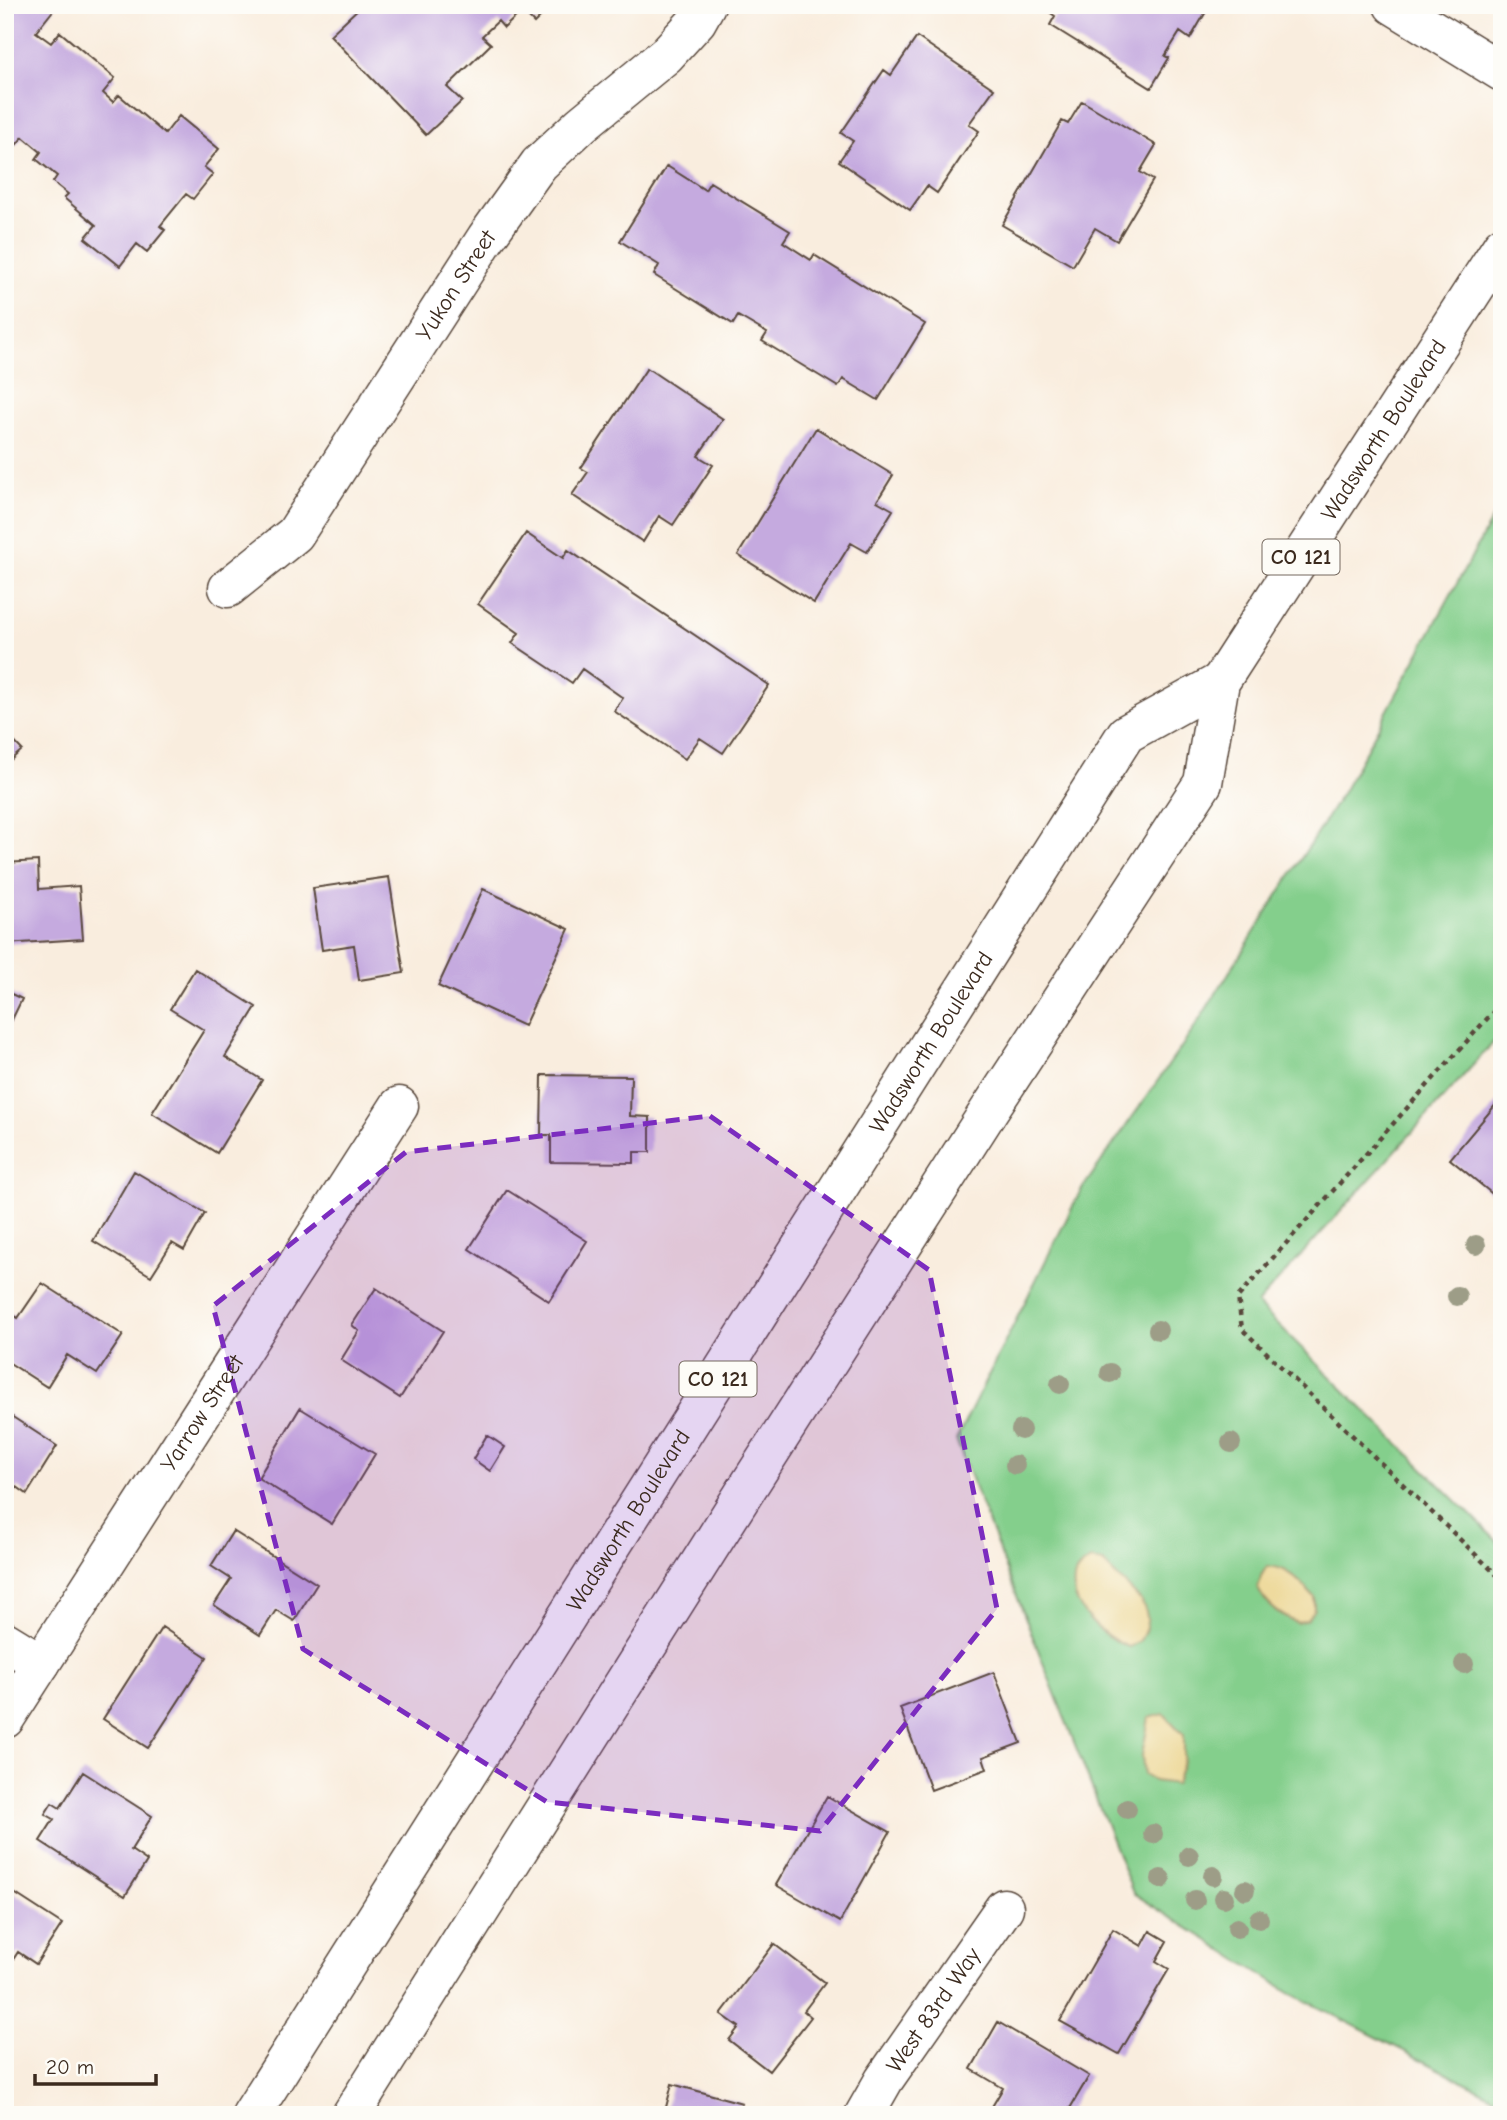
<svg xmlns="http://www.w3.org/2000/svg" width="1507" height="2120" font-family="'Comic Neue',sans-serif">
  <rect width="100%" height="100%" fill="#fdfcf7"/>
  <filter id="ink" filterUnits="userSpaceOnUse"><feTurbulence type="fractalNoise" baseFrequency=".0143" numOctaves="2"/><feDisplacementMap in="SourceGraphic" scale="14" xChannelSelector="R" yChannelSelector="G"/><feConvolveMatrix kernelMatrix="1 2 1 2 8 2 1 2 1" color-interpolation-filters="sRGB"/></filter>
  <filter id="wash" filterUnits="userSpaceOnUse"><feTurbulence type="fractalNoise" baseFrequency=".00686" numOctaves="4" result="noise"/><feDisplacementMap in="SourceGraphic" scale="28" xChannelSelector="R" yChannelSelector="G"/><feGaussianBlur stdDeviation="1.57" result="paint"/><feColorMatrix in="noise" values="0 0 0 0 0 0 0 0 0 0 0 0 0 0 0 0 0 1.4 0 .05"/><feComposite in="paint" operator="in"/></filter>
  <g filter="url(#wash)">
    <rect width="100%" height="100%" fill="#f9edde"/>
    <path fill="#84cf8c" stroke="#607c55" stroke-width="2" d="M1502,501V1033L1257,1304L1502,1546V2101L1294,1995L1133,1893L956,1440L1080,1192L1191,1033L1343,792Z"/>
    <path fill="#eeda9e" stroke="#94825e" stroke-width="2" d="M1091,1560L1103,1562C1118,1583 1159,1602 1144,1633C1140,1642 1138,1643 1129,1647C1104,1638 1066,1606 1075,1575C1077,1568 1085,1564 1091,1560Z
      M1267,1566C1288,1567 1300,1582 1314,1597V1609L1307,1620L1297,1623C1280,1615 1267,1606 1258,1589L1261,1576Z
      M1164,1714L1184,1735V1758L1176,1784L1154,1781L1144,1775L1142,1755L1149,1718Z"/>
    <g id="blocks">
      <path fill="#c5aadf" d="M5,5H51L55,8L36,32L51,43L60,32L115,78L103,93L113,102L119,95L165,134L179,116L219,149L204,167L213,174L193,199L186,194L160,226L165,230L147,252L137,244L120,266L85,238L96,225L64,198L68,194L53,182L57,176L36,159L41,152L23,137L16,145L5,136Z
        M362,5H552L534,23L522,11L504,28L498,21L482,36L491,44L447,87L462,101L426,135L330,35Z
        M1039,5H1200L1207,10L1190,39L1180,32L1165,56L1169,58L1151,88L1050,25L1055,16Z
        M917,37L994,89L969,124L979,131L937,193L927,186L910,210L839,161L853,141L841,133L884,70L891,75Z
        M1082,101L1156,145L1140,172L1153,180L1117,241L1095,228L1073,266L1002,225L1062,121L1068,124Z
        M667,166L705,190L710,182L790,231L783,242L811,260L814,255L925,324L878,400L843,379L838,387L762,341L767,333L738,316L733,324L654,275L659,265L620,241Z
        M647,368L723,419L698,456L713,465L673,525L659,516L643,542L572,495L588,472L581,468Z
        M816,428L893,475L877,501L893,510L867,552L851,543L814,603L738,555Z
        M526,533L563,558L568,550L769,685L723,753L700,738L685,759L614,711L623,698L582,669L572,683L512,643L519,633L478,604Z
        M5,732L22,750L5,765Z
        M38,861L39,889L79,886L83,939L5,944V863Z
        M389,877L404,973L359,980L354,945L322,950L313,888Z
        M483,889L569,929L524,1026L438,986Z
        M195,969L256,1007L225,1057L262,1080L217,1153L152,1113L204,1030L170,1009Z
        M5,991L22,999L5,1034Z
        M542,1075L631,1076L630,1116L650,1117V1152H634V1163L551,1162V1135H541Z
        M1502,1097V1202L1450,1159Z
        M134,1171L205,1213L184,1250L172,1243L151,1276L93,1241Z
        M507,1190L587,1241L549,1301L469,1249Z
        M42,1283L123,1335L97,1374L67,1355L47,1387L5,1360V1309L18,1318Z
        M376,1288L443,1331L400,1398L341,1360L359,1331L352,1325Z
        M300,1408L375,1454L332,1524L258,1478Z
        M5,1412L57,1446L27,1494L17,1487L5,1506Z
        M487,1435L505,1447L490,1471L473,1459Z
        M233,1531L317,1584L294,1621L276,1610L260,1635L214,1605L231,1579L211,1566Z
        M162,1627L207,1657L148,1748L103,1719Z
        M994,1672L1021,1743L983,1757L987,1769L931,1790L900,1708Z
        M83,1772L152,1816L131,1850L147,1861L125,1896L40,1841L54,1819L45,1814L52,1803L60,1808Z
        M827,1796L890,1832L840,1922L776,1885Z
        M5,1887L62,1924L36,1964L18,1952L5,1972Z
        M1113,1929L1142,1946L1150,1931L1167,1941L1156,1961L1169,1969L1119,2054L1060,2021Z
        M774,1944L825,1983L804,2011L811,2017L769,2071L729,2040L739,2027L721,2014Z
        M998,2022L1089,2076L1066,2115H987L1003,2088L971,2069Z
        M672,2084L742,2103L738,2115H664Z"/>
    </g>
  </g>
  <g filter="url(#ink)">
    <use href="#blocks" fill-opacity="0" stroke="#58473b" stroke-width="2"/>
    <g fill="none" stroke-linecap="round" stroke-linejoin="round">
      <defs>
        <g id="minor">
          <path d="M1393,5L1502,72"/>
          <path id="s1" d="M228,588L295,534L486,238L539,164L582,124L666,55L697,21L706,5"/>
          <path d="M5,1641L41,1663"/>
          <path id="s2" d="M5,1719L399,1106"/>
          <path id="s3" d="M864,2115L884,2080L1004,1908"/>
        </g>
        <g id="primary">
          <path id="s4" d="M251,2115L1126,734L1220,682"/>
          <path id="s5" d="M351,2115L744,1493L990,1109L1203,783L1220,682L1502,246"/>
        </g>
      </defs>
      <use href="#minor" stroke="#58473b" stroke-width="41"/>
      <use href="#primary" stroke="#58473b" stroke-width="41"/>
      <path stroke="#58473b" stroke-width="4.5" stroke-dasharray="5 5" stroke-linecap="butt" d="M1502,1002L1238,1297L1242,1329L1502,1580"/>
      <use href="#minor" stroke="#fff" stroke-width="38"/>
      <use href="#primary" stroke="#fff" stroke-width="38"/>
    </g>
    <g fill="#9d9d87">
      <circle cx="1476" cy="1245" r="10"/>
      <circle cx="1457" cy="1296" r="10"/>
      <circle cx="1158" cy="1330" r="10"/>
      <circle cx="1110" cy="1373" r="10"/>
      <circle cx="1060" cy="1384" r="10"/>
      <circle cx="1021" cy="1430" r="10"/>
      <circle cx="1231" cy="1443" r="10"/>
      <circle cx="1015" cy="1465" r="10"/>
      <circle cx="1464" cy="1664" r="10"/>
      <circle cx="1127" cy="1809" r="10"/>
      <circle cx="1153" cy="1834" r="10"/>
      <circle cx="1189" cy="1856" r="10"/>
      <circle cx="1213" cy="1876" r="10"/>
      <circle cx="1161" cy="1879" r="10"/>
      <circle cx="1245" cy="1890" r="10"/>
      <circle cx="1224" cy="1898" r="10"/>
      <circle cx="1195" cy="1900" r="10"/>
      <circle cx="1259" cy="1919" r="10"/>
      <circle cx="1237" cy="1928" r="10"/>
    </g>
  </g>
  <path fill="#7b2cbf" fill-opacity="0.2" stroke="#7b2cbf" stroke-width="5" stroke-dasharray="14 9" stroke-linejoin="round" d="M710,1116L929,1270L997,1609L820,1831L547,1802L303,1649L213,1306L406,1152Z"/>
  <g text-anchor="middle" stroke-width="5" stroke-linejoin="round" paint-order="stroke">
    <g fill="#fdfcf7" stroke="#75695f" stroke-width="2">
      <rect x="1262.5" y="539.5" width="77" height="35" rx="5"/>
      <rect x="679.5" y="1361.5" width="77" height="35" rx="5"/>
    </g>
    <g font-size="21" font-weight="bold" fill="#3b2a1e">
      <text x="1301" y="564">CO 121</text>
      <text x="718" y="1386">CO 121</text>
    </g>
    <g font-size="23" fill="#3b2a1e" stroke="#fdfcf7">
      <text dy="8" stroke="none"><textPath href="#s1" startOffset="382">Yukon Street</textPath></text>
      <text dy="8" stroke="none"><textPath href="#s5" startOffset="1984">Wadsworth Boulevard</textPath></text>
      <text dy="8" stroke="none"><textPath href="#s4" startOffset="1270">Wadsworth Boulevard</textPath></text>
      <text dy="8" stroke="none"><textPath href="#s2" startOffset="364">Yarrow Street</textPath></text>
      <text dy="8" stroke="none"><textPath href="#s4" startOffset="704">Wadsworth Boulevard</textPath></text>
      <text dy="8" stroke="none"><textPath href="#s3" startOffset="126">West 83rd Way</textPath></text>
    </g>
  </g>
  <rect width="1507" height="2120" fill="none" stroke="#fdfcf7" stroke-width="28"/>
  <path d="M35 2074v10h121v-10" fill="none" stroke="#3b2a1e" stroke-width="3.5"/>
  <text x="46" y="2074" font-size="21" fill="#3b2a1e" stroke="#fdfcf7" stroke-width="5" paint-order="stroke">20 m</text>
</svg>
